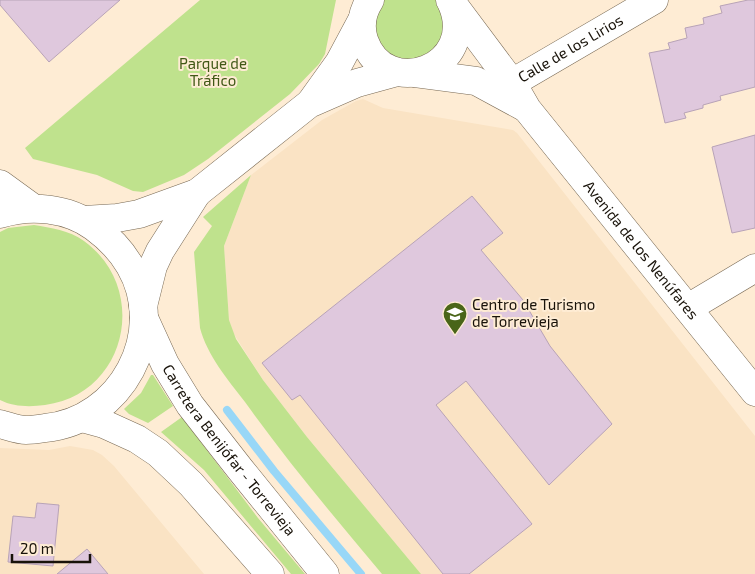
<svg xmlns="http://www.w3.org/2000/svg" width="755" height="574" font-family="'Exo 2',sans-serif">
  <rect width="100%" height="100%" fill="#feecd4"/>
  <path fill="#fae3c4" d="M363,99L383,108L513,130L517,133L755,436V574H421L307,437L263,380L232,331L229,320L224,246L251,175L322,120L356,101Z
    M70,446L93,450L102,455L114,466L204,574H0V448L49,450Z"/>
  <path fill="#bfe28d" d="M200,0H336L325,54L319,64L290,94L266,113L208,159L184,175L143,192L133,191L97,175L33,159L25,148Z
    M380,0H438L447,35L426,60L394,61L372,37Z
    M251,175L224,246L229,320L236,339L263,380L307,437L421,574H382C335,518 288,462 245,402C228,380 207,355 200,328L194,252L212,226L203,217Z
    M34,225C51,228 69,230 84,241C150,289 127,394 45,405C30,407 14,407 0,400V232L8,228Z
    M151,375H153L173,406L148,423L129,414L124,409L141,393Z
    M182,417L258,518L305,574H291L204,470L161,432Z"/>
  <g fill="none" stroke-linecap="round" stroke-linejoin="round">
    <path stroke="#98d7f7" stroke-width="8" d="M227,410L274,471L361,574"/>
  </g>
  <path fill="#dfc8dd" stroke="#b8a3b7" d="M0,0H120L49,62L0,5Z
    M748,0H755V87L720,96L721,100L703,105V108L684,113L686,118L665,123L649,53L670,49L668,43L687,38L685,28L704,24L703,18L722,13L720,6Z
    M755,135V228L732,233L712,147Z
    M472,196L503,233L481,250L523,300L550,346L612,424L549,485L466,381L436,405L532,524L469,574H443L300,395L292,400L262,363Z
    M37,503L59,505L53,566L8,562L13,516L35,518Z
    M87,549L108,574H57Z"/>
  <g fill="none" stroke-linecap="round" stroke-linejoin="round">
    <defs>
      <g id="street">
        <path d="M370,0C362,12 360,27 364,40C386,103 479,67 452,4"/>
        <path id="s1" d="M450,0L512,83L527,109L755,392"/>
        <path d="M415,73L476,81L524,107"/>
        <path id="s2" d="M512,83L654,0"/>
        <path d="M311,102L339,63L362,20"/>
        <path d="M84,220L117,218L139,214L197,193L309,104L357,83L397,72"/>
        <path d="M143,306L153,266L160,251L197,193"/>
        <path d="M688,308L755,268"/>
      </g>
      <g id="secondary">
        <path d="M0,184L33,208"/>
        <path d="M0,214C31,204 68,208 94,227C109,238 121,250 130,266C169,333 121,421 45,428C39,429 32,430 26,430C18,430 8,426 0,424"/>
        <path id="s3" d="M144,318L165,364L190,405L240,469L325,574"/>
        <path d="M82,418L104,424L137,439L158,453L191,484L270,574"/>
      </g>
    </defs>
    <use href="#street" stroke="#786954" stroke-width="29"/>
    <use href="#secondary" stroke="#786954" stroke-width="29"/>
    <use href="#street" stroke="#fff" stroke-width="28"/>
    <use href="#secondary" stroke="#fff" stroke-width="28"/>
  </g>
  <defs>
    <symbol id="university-pin" viewBox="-11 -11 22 30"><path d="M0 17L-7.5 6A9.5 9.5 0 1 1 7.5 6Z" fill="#496518" stroke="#feecd4"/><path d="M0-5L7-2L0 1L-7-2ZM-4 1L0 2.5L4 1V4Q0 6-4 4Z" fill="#fff"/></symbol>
  </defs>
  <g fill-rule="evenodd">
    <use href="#university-pin" x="441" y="300" width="28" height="38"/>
  </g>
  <g text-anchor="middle" stroke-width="4" stroke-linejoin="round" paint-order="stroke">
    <g font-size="15" fill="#181209" stroke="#feecd4">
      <text dy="5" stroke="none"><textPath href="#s2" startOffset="68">Calle de los Lirios</textPath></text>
      <text dy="5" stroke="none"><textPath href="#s1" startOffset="315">Avenida de los Nenúfares</textPath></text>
      <text dy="5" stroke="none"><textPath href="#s3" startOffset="158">Carretera Benijófar - Torrevieja</textPath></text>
    </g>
    <g font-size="15" fill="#425917" stroke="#feecd4">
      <text x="213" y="69">Parque de<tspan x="213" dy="17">Tráfico</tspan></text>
    </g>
    <g font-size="15" fill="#181209" stroke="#feecd4" text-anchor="start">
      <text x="472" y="310">Centro de Turismo<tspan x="472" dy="17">de Torrevieja</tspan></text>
    </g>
  </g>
  <path d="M12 554v8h78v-8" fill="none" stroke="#181209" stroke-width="2.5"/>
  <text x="20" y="554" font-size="15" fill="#181209" stroke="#feecd4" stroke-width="4" paint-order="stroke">20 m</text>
</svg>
